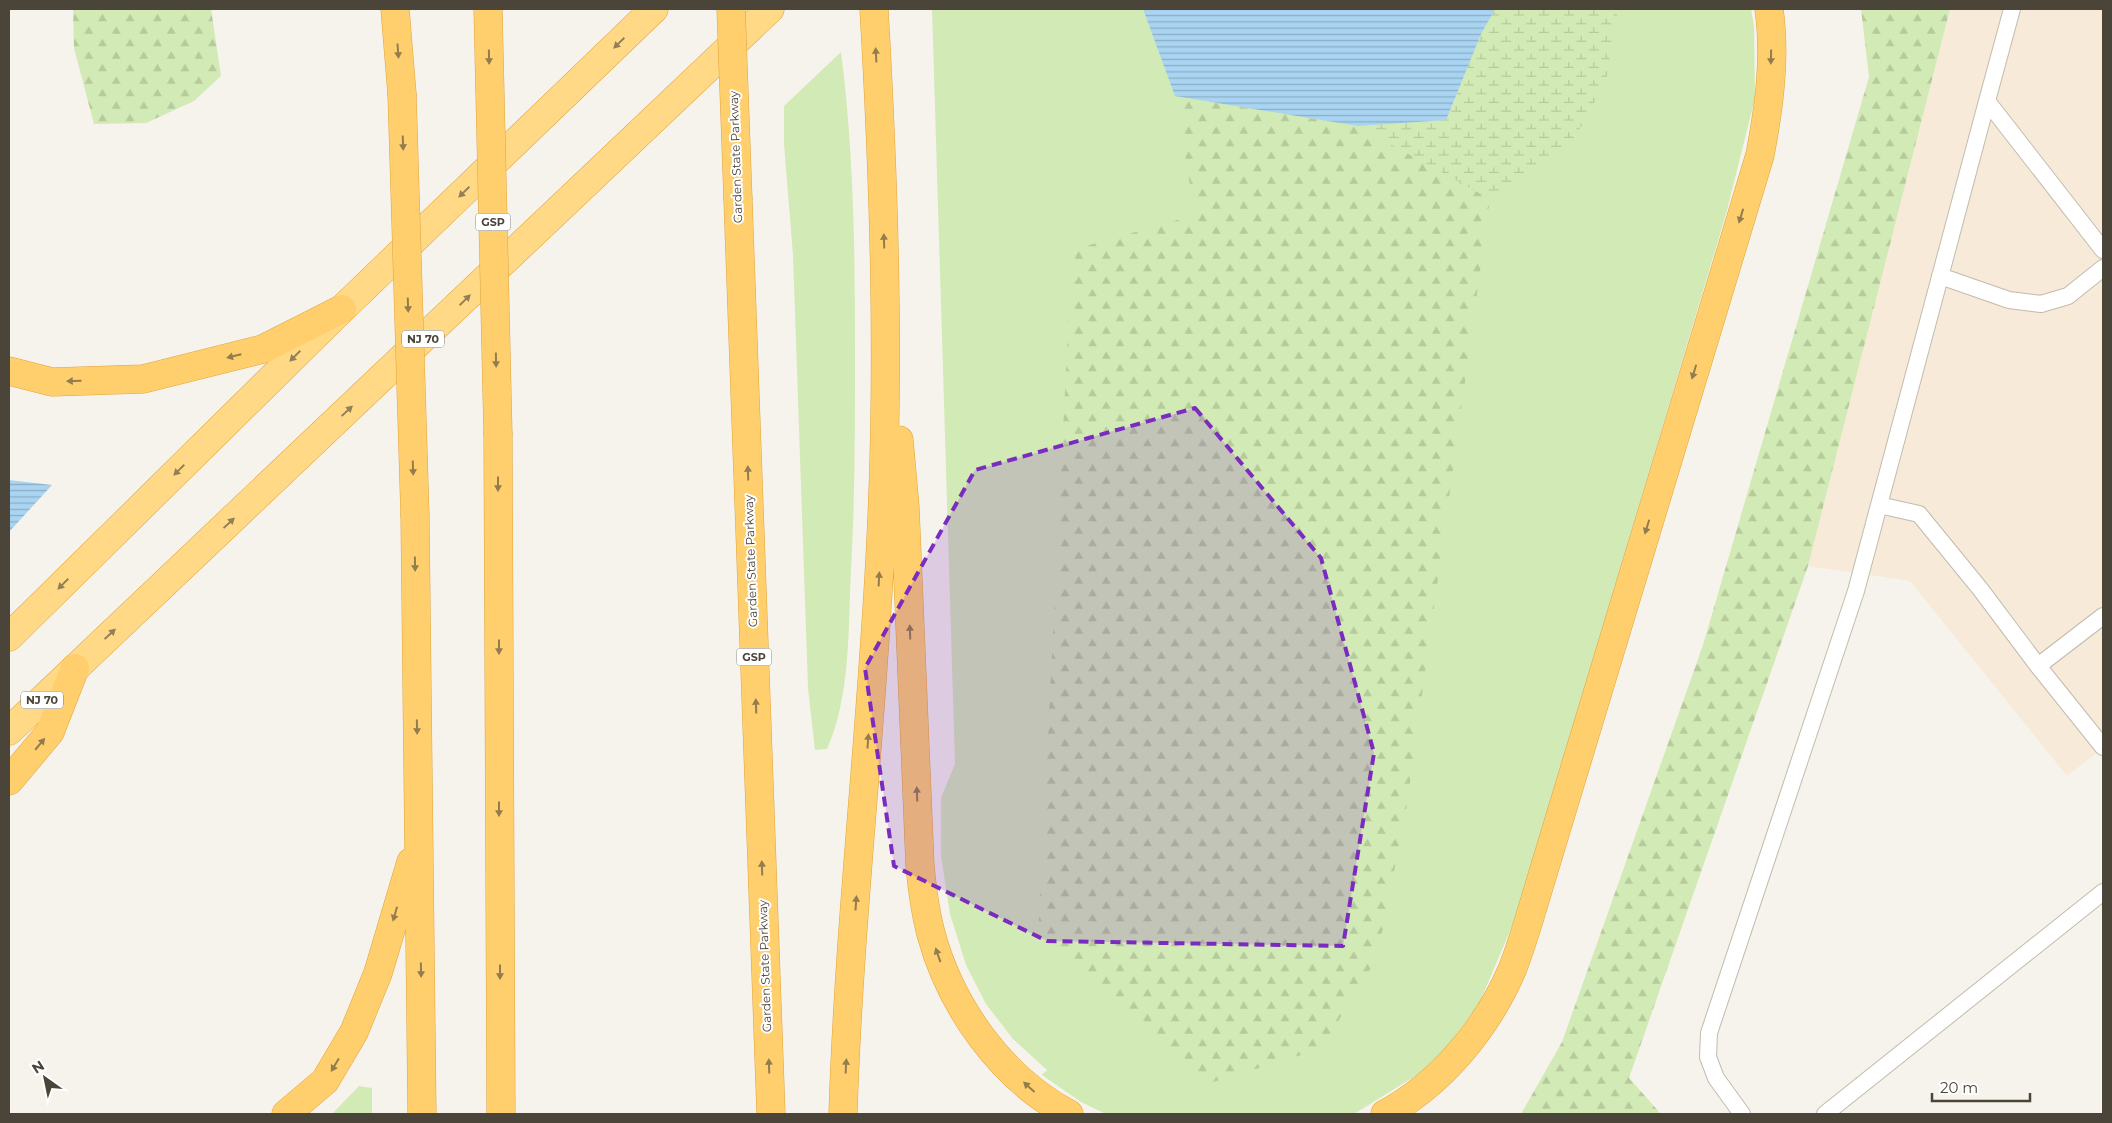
<svg xmlns="http://www.w3.org/2000/svg" width="2112" height="1123" font-family="Montserrat,sans-serif">
  <defs>
    <pattern id="forest-firs" width="22" height="20" patternUnits="userSpaceOnUse" patternTransform="scale(1.25)"><rect width="22" height="20" fill="#d2eab5"/><path d="M5 1l3.5 6h-7zM16 11l3.5 6h-7z" fill="#b6ca9c"/></pattern>
    <pattern id="wetland-marsh" width="20" height="14" patternUnits="userSpaceOnUse" patternTransform="scale(1.25)"><rect width="20" height="14" fill="#d2eab5"/><path d="M1 5h8M5 5V1M11 12h8M15 12V8" fill="none" stroke="#b6ca9c"/></pattern>
    <pattern id="water-rules" width="6" height="5" patternUnits="userSpaceOnUse" patternTransform="scale(1.25)"><rect width="6" height="5" fill="#a9d4f2"/><path d="M0 2.5h6" fill="none" stroke="#8caec5"/></pattern>
  </defs>
  <rect width="100%" height="100%" fill="#f6f3ec"/>
  <path fill="#f7ead8" d="M1950,9H2103V748L2067,776L1910,581L1808,566Z"/>
  <path fill="#d2eab5" d="M932,9H1751L1754,26L1755,98L1726,214L1517,914L1479,1004L1433,1065L1354,1114H1106L1081,1102L1042,1075L1047,1070L1013,1039L986,1004L966,965L950,914L941,856V798L955,764Z
    M841,52C854,152 855,254 855,355C855,427 855,498 851,570C848,629 851,695 827,749L815,750L808,688L793,255L784,144V106Z
    M359,1086L372,1088V1114H332Z"/>
  <path fill="url(#forest-firs)" d="M73,9H211L221,76L194,101L146,123L94,124L74,48Z
    M1861,9H1950L1808,566L1629,1078L1661,1114H1521L1562,1042L1703,645L1869,77Z
    M1175,96L1358,126L1490,199L1406,811L1377,958L1321,1049L1203,1085L1038,938L1072,250L1195,215Z"/>
  <path fill="url(#wetland-marsh)" d="M1495,9H1618L1606,81L1568,151L1490,199L1358,126L1446,120L1481,34Z"/>
  <path fill="url(#water-rules)" d="M1143,9H1495L1481,34L1446,120L1358,126L1175,96Z
    M9,480L52,485L9,532Z"/>
  <g fill="none" stroke-linecap="round" stroke-linejoin="round">
    <defs>
      <path id="service" d="M2012,9L1987,101L2103,250
        M1987,101L1879,505L1919,514L1981,590L2038,666L2103,616
        M1940,276L2009,300L2041,304L2068,296L2103,268
        M2038,666L2103,747
        M1742,1114L1716,1078L1708,1057L1709,1033L1856,591L1879,505
        M1825,1114L2103,892"/>
      <path id="trunk" d="M9,637L342,309L654,9
        M9,731L770,9"/>
      <path id="motorway" d="M395,9L402,94
        M738,200L771,1114
        M9,371L52,382L143,379L263,349L342,309
        M498,435L501,1114
        M899,440L905,507L920,866C922,888 925,911 931,934C951,1007 1001,1078 1069,1114
        M415,516L422,1114
        M9,781L50,732L75,668
        M286,1114L325,1081L354,1032L378,973L411,862
        M843,1114C849,921 872,730 881,537C890,361 884,184 874,9
        M1385,1114C1441,1084 1487,1028 1512,970C1518,955 1523,939 1528,923L1760,155C1769,107 1776,58 1769,9"/>
    </defs>
    <use href="#service" stroke="#c2bbae" stroke-width="18"/>
    <use href="#trunk" stroke="#e0a43c" stroke-width="29"/>
    <use href="#motorway" stroke="#e0a43c" stroke-width="29"/>
    <use href="#service" stroke="#fff" stroke-width="16"/>
    <use href="#trunk" stroke="#ffd985" stroke-width="28"/>
    <use href="#motorway" stroke="#ffcf6e" stroke-width="28"/>
    <defs>
      <path id="motorway-bridge" d="M488,9L498,435
        M731,9L738,200
        M402,94L415,516"/>
    </defs>
    <use href="#motorway-bridge" stroke="#e0a43c" stroke-width="29" stroke-linecap="butt"/>
    <use href="#motorway-bridge" stroke="#ffcf6e" stroke-width="28"/>
  </g>
  <defs><path id="oneway-solid" d="M-6-.8H1V-3.2L6.5 0L1 3.2V.8H-6Z" transform="scale(1.25)"/></defs>
  <g fill="#938057">
    <use href="#oneway-solid" transform="translate(619 43) rotate(136)"/>
    <use href="#oneway-solid" transform="translate(464 192) rotate(136)"/>
    <use href="#oneway-solid" transform="translate(465 300) rotate(-44)"/>
    <use href="#oneway-solid" transform="translate(295 356) rotate(135)"/>
    <use href="#oneway-solid" transform="translate(347 411) rotate(-43)"/>
    <use href="#oneway-solid" transform="translate(179 470) rotate(135)"/>
    <use href="#oneway-solid" transform="translate(229 523) rotate(-43)"/>
    <use href="#oneway-solid" transform="translate(63 584) rotate(135)"/>
    <use href="#oneway-solid" transform="translate(110 634) rotate(-43)"/>
  </g>
  <g fill="#937c4e">
    <use href="#oneway-solid" transform="translate(398 51) rotate(86)"/>
    <use href="#oneway-solid" transform="translate(876 55) rotate(-93)"/>
    <use href="#oneway-solid" transform="translate(489 57) rotate(89)"/>
    <use href="#oneway-solid" transform="translate(1771 57) rotate(91)"/>
    <use href="#oneway-solid" transform="translate(403 143) rotate(88)"/>
    <use href="#oneway-solid" transform="translate(1741 216) rotate(107)"/>
    <use href="#oneway-solid" transform="translate(884 241) rotate(-92)"/>
    <use href="#oneway-solid" transform="translate(408 305) rotate(88)"/>
    <use href="#oneway-solid" transform="translate(234 356) rotate(166)"/>
    <use href="#oneway-solid" transform="translate(496 360) rotate(89)"/>
    <use href="#oneway-solid" transform="translate(1694 372) rotate(107)"/>
    <use href="#oneway-solid" transform="translate(74 381) rotate(178)"/>
    <use href="#oneway-solid" transform="translate(413 468) rotate(88)"/>
    <use href="#oneway-solid" transform="translate(748 473) rotate(-92)"/>
    <use href="#oneway-solid" transform="translate(498 484) rotate(90)"/>
    <use href="#oneway-solid" transform="translate(1647 527) rotate(107)"/>
    <use href="#oneway-solid" transform="translate(415 564) rotate(89)"/>
    <use href="#oneway-solid" transform="translate(879 579) rotate(-87)"/>
    <use href="#oneway-solid" transform="translate(910 632) rotate(-92)"/>
    <use href="#oneway-solid" transform="translate(499 647) rotate(90)"/>
    <use href="#oneway-solid" transform="translate(756 706) rotate(-92)"/>
    <use href="#oneway-solid" transform="translate(417 727) rotate(89)"/>
    <use href="#oneway-solid" transform="translate(868 741) rotate(-86)"/>
    <use href="#oneway-solid" transform="translate(40 744) rotate(-50)"/>
    <use href="#oneway-solid" transform="translate(917 794) rotate(-92)"/>
    <use href="#oneway-solid" transform="translate(499 809) rotate(90)"/>
    <use href="#oneway-solid" transform="translate(762 868) rotate(-92)"/>
    <use href="#oneway-solid" transform="translate(856 903) rotate(-86)"/>
    <use href="#oneway-solid" transform="translate(395 914) rotate(106)"/>
    <use href="#oneway-solid" transform="translate(938 955) rotate(-109)"/>
    <use href="#oneway-solid" transform="translate(421 970) rotate(89)"/>
    <use href="#oneway-solid" transform="translate(500 972) rotate(90)"/>
    <use href="#oneway-solid" transform="translate(335 1065) rotate(121)"/>
    <use href="#oneway-solid" transform="translate(769 1066) rotate(-92)"/>
    <use href="#oneway-solid" transform="translate(846 1066) rotate(-87)"/>
    <use href="#oneway-solid" transform="translate(1029 1087) rotate(-138)"/>
  </g>
  <path fill="#7b2cbf" fill-opacity="0.2" stroke="#7b2cbf" stroke-width="4" stroke-dasharray="10 6" stroke-linejoin="round" d="M1195,408L1321,558L1374,753L1343,946L1047,941L894,866L865,668L975,470Z"/>
  <g text-anchor="middle" stroke-width="4" stroke-linejoin="round" paint-order="stroke">
    <g fill="#fff" stroke="#817c74" stroke-width="1">
      <rect x="475.5" y="213.5" width="35" height="17" rx="4"/>
      <rect x="402" y="330.5" width="42" height="17" rx="4"/>
      <rect x="736.5" y="648.5" width="35" height="17" rx="4"/>
      <rect x="21" y="691.5" width="42" height="17" rx="4"/>
    </g>
    <g font-size="11" font-weight="bold" fill="#4b4439">
      <text x="493" y="226">GSP</text>
      <text x="423" y="343">NJ 70</text>
      <text x="754" y="661">GSP</text>
      <text x="42" y="704">NJ 70</text>
    </g>
    <g font-size="12" fill="#4b4439" stroke="#fff">
      <text transform="translate(736 157) rotate(-92)" y="4">Garden State Parkway</text>
      <text transform="translate(751 561) rotate(-92)" y="4">Garden State Parkway</text>
      <text transform="translate(765 966) rotate(-92)" y="4">Garden State Parkway</text>
    </g>
  </g>
  <rect width="2112" height="1123" fill="none" stroke="#4b4439" stroke-width="20"/>
  <g transform="translate(45 1078) rotate(327)" stroke="#ffffff" stroke-width="4" paint-order="stroke">
  <path d="M0-4L9 19L0 12L-9 19Z" fill="#4b4439"/>
  <text y="-8" font-size="14" font-weight="bold" text-anchor="middle" fill="#4b4439">N</text>
  </g>
  <path d="M1932 1093v8h98v-8" fill="none" stroke="#4b4439" stroke-width="2.5"/>
  <text x="1940" y="1093" font-size="15" fill="#4b4439" stroke="#ffffff" stroke-width="4" paint-order="stroke">20 m</text>
</svg>
